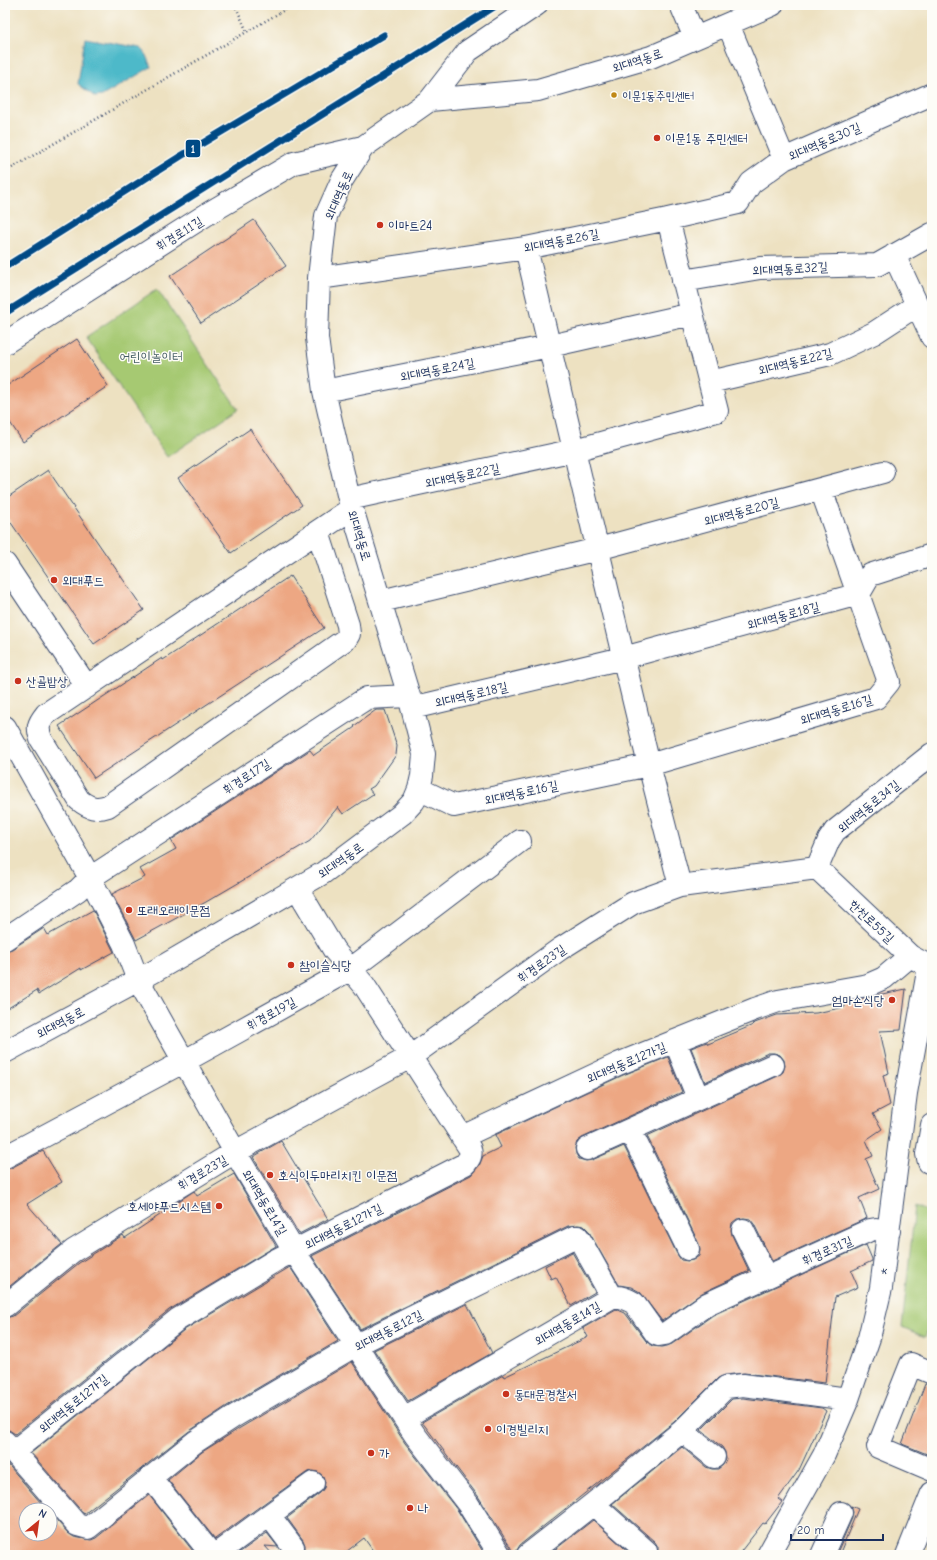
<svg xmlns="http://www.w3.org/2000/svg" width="937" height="1560" font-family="'Comic Neue','Poor Story',sans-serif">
  <rect width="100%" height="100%" fill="#fdfcf7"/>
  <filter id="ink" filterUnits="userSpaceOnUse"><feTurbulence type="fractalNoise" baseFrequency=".025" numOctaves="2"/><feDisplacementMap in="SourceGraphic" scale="8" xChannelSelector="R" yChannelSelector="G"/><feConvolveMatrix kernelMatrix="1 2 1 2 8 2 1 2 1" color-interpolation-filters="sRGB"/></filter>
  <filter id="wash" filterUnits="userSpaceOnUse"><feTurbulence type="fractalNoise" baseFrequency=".012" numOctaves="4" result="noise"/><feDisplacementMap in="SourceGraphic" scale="16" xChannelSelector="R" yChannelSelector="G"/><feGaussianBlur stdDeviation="0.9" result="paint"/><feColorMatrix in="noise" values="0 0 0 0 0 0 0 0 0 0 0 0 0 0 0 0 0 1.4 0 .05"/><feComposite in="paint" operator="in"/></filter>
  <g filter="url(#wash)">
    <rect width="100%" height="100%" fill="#ede1c1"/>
    <path fill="#a6c972" stroke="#607c68" d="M157,289L238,409L167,457L86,337Z
      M915,1206L932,1213V1320L925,1337L902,1327Z"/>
    <path fill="#4db9c9" stroke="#347494" d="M85,38L140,48L144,51L151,67L102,96L95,97L78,84Z"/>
    <g id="blocks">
      <path fill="#eda783" d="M254,220L286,266L201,323L170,276Z
        M77,339L108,386L23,442L5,415V387Z
        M250,429L302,505L231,553L178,478Z
        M48,470L144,610L94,644L5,514V499Z
        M290,576L324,628L94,778L59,726L162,658L163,660Z
        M376,710H385L397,746L396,755L374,786L369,789L373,794L343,814L338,807L310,841L206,902L136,940L112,894L145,877L140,869L176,849L171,840L310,750L314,755L355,727L354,726Z
        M93,910L114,952L81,970V968L39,994L37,990L5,1010V951L12,949L44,928L48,935Z
        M906,989L901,1030L880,1031L889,1073L883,1075L890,1105L873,1114L882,1129L866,1140L873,1156L866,1159L879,1189L859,1198L867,1218L772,1261L754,1224L750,1219L744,1218L737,1219L732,1223L731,1230L732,1235L749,1271L702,1293L662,1321L640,1292L631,1287L619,1285L588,1230L584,1226L578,1225L568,1226L360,1329L312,1256L471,1175L479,1166L483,1156L501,1147L495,1135L623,1075L668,1057L682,1092L582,1138L577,1142L575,1148L576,1154L579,1159L586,1161L592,1160L624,1146L677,1254L681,1260L688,1261L693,1260L699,1256L700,1249L699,1244L647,1136L778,1076L783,1072L785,1066L784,1060L780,1055L774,1053H768L705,1082L691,1048L707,1042L708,1044L753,1025L752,1024L777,1015L816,1013L845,1007L844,1002Z
        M281,1141L328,1219L299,1234L253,1157Z
        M43,1151L62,1182L27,1204L62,1244L5,1290V1169L11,1168Z
        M234,1174L276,1246L169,1310L15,1434L9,1430H5V1318L13,1316L79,1263L123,1235L125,1238L169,1209L168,1208L194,1191L197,1196Z
        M866,1245L872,1259V1261L851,1271L858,1287L835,1297L825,1383L744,1373L725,1375L718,1378L674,1422L520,1545L517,1550L516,1555H512L511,1548L478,1496L422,1422L503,1375L504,1377L588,1337L583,1328L616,1309L625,1313L646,1341L652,1346L661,1347L667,1346L672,1344L713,1315Z
        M572,1252L595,1292L571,1306L556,1277L551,1279L545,1266Z
        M290,1267L338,1341L227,1406L188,1432L84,1514L31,1453L184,1330Z
        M467,1304L492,1353L408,1401L374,1350Z
        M352,1362L405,1443L458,1511L485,1555H376L364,1538L342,1555L305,1550V1545L303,1540L287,1518L320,1493L324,1488L325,1482L323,1476L318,1472L312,1471L306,1473L215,1539L168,1480L202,1452L240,1428Z
        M925,1384L932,1385V1456L902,1444Z
        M743,1398L822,1408L826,1411L799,1470L778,1499L782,1502L765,1524L763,1523L738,1555H658V1547L655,1542L612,1504L682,1447L706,1467L712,1469H718L723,1465L726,1459L725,1452L722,1447L701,1430L732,1399Z
        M5,1461L47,1510H26V1534H50V1513L68,1533L74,1537L91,1540L96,1538L149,1495L196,1555H5Z
        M851,1506L858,1509L839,1555H836L852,1518L853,1512Z
        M593,1520L632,1555H548Z
        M267,1533L278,1547L265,1546L273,1555H236Z"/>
    </g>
  </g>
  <g filter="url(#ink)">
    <use href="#blocks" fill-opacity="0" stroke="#3a4a6d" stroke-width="1"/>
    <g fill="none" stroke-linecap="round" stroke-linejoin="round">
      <defs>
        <path id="minor" d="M681,5L695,38
          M728,24L784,159
          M430,100L468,51L536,5
          M526,248L649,765L680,886
          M894,255L932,337
          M319,278L526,248L668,219L738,203L751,183L784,159L932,94
          M683,281L760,268L877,265L932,234
          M5,343L209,213L294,163L363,147
          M710,382L830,354L874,333L917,305
          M324,391L550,346L692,314
          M349,499L575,450L717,411L668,219
          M318,532L348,625L349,634L346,639L108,806C96,810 89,808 79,800L41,739C37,727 38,724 46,714L351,509
          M5,564L87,687
          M381,601L598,549L883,472
          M412,708L623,658L859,594L870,575L932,555
          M5,727L90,878L124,944L138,980L150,1001L235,1152L294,1251L415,1435L468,1504L500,1555
          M419,789L454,806L649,765L876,698L889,682L821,489
          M817,868L829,840L835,831L932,754
          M817,868L910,956L923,963
          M5,939L78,890L90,878L359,703L367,698L409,696
          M675,1041L698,1098
          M5,1052L153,972L323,873L402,814L414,801L419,789L422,776L424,754L409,696L349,499L324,391L317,338L319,278L326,216L342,180L363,147L430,100L538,90L651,57L772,5
          M932,1125L927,1154L929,1162L932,1163
          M630,1130L688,1249
          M462,1137L618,1064L755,1009L778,1001L868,985L884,978L910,956
          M587,1149L773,1065
          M5,1157L183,1062L351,969L520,841
          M743,1230L766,1277
          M5,1306L73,1251L235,1152L410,1057L560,949L633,903L680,886L817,868
          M932,1373L911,1364L878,1447L932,1470
          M404,1418L612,1297C621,1296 627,1299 634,1303L656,1334L659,1335L665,1334L707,1304L870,1230L876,1229L889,1231
          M682,1431L714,1457
          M5,1442L77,1525L88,1528L195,1442L233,1417L356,1345L574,1237H578L580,1240L612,1297
          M13,1452L177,1320L276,1260L465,1164C469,1159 472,1156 470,1149L364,985L334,950L297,888
          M150,1477L212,1555
          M593,1504L646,1551
          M269,1515L293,1547
          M215,1555L313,1483
          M528,1555L593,1504L682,1431L726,1387L743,1385L848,1399
          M768,1555L824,1455L848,1399L869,1338L881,1288L906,1093L929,966
          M822,1555L841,1513
          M907,1555L932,1493"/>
      </defs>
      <use href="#minor" stroke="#3a4a6d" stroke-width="24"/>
      <path stroke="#3a4a6d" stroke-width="2.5" stroke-dasharray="1 3" stroke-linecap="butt" d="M233,5L237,9L247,32H248
        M5,172L293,5"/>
      <use href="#minor" stroke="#fff" stroke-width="22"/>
      <defs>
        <path id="metro-1" d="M5,267L181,156L384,35
          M5,313L497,5"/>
      </defs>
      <use href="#metro-1" stroke="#fdfcf7" stroke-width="10"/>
      <use href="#metro-1" stroke="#004a85" stroke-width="7"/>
    </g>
  </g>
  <circle fill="#c08818" stroke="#fdfcf7" stroke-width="1.5" cx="614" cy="95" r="3.5"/>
  <g fill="#c8321e" stroke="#fdfcf7" stroke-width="1.5">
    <circle cx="657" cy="138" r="4"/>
    <circle cx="380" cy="225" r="4"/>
    <circle cx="54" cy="580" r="4"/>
    <circle cx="18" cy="681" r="4"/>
    <circle cx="129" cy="910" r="4"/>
    <circle cx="291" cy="965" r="4"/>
    <circle cx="892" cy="1000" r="4"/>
    <circle cx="270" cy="1175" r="4"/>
    <circle cx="219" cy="1206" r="4"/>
    <circle cx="506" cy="1394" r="4"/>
    <circle cx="488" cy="1429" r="4"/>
    <circle cx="371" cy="1453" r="4"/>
    <circle cx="410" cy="1508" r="4"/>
  </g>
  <g text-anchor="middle" stroke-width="3" stroke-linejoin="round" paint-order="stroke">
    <g font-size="12" fill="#1b2f5e" stroke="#fdfcf7" text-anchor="start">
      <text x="622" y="100">이문1동주민센터</text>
    </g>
    <g font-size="13" fill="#1b2f5e" stroke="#fdfcf7">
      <text transform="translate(637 60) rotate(-18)" y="5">외대역동로</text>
      <text transform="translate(824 141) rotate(-23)" y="5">외대역동로30길</text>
      <text transform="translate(338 195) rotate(-66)" y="5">외대역동로</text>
      <text transform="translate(179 233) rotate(-32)" y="5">휘경로11길</text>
      <text transform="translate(561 240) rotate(-11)" y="5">외대역동로26길</text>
      <text transform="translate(790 268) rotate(-3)" y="5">외대역동로32길</text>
      <text transform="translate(795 361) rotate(-14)" y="5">외대역동로22길</text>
      <text transform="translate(437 369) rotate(-11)" y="5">외대역동로24길</text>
      <text transform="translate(462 475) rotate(-12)" y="5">외대역동로22길</text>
      <text transform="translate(741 511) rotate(-15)" y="5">외대역동로20길</text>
      <text transform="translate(360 535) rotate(73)" y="5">외대역동로</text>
      <text transform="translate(783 615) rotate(-15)" y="5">외대역동로18길</text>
      <text transform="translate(471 694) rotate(-13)" y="5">외대역동로18길</text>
      <text transform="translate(836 709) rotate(-17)" y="5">외대역동로16길</text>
      <text transform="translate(246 776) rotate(-33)" y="5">휘경로17길</text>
      <text transform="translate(521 792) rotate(-12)" y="5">외대역동로16길</text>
      <text transform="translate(868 806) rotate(-39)" y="5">외대역동로34길</text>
      <text transform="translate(340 860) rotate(-35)" y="5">외대역동로</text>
      <text transform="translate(872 921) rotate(43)" y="5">한천로55길</text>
      <text transform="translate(541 963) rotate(-35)" y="5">휘경로23길</text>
      <text transform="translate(271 1013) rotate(-29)" y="5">휘경로19길</text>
      <text transform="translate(60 1022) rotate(-28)" y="5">외대역동로</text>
      <text transform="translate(626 1062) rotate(-23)" y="5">외대역동로12가길</text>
      <text transform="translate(202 1172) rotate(-31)" y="5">휘경로23길</text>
      <text transform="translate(265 1202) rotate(59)" y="5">외대역동로14길</text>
      <text transform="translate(343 1226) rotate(-27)" y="5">외대역동로12가길</text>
      <text transform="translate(827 1250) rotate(-24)" y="5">휘경로31길</text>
      <text transform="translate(883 1271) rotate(-82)" y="5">ㅊ</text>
      <text transform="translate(567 1323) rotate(-30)" y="5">외대역동로14길</text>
      <text transform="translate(388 1330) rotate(-27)" y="5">외대역동로12길</text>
      <text transform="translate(73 1403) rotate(-39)" y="5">외대역동로12가길</text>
    </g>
    <g font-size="13" fill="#1b2f5e" stroke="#fdfcf7" text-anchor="start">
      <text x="665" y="143">이문1동 주민센터</text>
      <text x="388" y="230">이마트24</text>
      <text x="62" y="585">외대푸드</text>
      <text x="26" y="686">산골밥상</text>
      <text x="137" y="915">또래오래이문점</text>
      <text x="299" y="970">참이슬식당</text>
      <text x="884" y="1005" text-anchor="end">엄마손식당</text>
      <text x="278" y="1180">호식이두마리치킨 이문점</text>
      <text x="211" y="1211" text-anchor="end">호세야푸드시스템</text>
      <text x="514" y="1399">동대문경찰서</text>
      <text x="496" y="1434">이경빌리지</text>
      <text x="379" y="1458">가</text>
      <text x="418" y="1513">나</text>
    </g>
    <g font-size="13" fill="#455d64" stroke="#fdfcf7">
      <text x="151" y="361">어린이놀이터</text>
    </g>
  </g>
  <rect stroke="#fdfcf7" stroke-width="1.5" x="185" y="139" width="16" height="19" rx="4" fill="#004a85"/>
  <g font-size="11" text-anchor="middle" font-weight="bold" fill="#fff">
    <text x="193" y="153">1</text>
  </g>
  <rect width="937" height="1560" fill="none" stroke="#fdfcf7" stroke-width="20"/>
  <g transform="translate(38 1522) rotate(29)"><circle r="19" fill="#fdfcf7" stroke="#a3aaba"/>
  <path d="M0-3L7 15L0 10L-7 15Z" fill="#c8321e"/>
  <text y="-6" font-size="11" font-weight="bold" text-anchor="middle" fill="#1b2f5e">N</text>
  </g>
  <path d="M791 1534v6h92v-6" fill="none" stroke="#1b2f5e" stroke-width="2"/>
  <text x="797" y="1534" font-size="12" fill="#1b2f5e" stroke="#fdfcf7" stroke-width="3" paint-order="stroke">20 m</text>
</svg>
